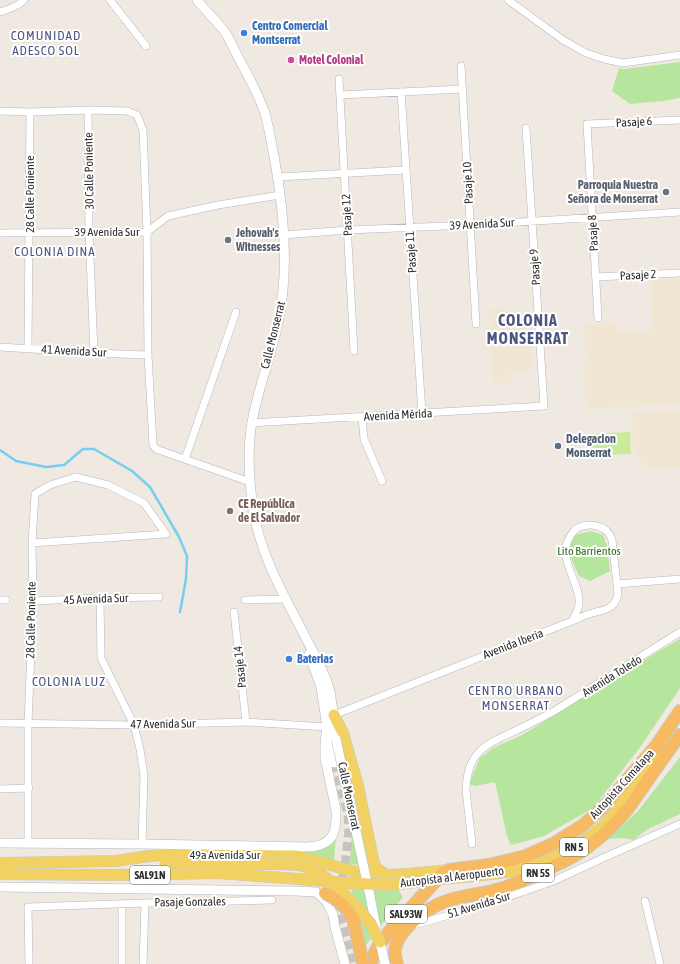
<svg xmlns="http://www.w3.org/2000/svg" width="680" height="964" font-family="'Asap Condensed',sans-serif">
  <rect width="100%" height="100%" fill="#efe9e1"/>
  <path fill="#f0e6d1" d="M680,278V404L586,409L584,365H587L584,326L618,323L619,333L653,331L650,280Z
    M508,309L510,327L531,326L534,370L511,371V382L494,383L489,310Z
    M680,411V467L668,468V466L644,468L643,464L634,453L632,414Z"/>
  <path fill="#b6e59e" d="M680,62V98L663,101L630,104L612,91L619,68L625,69Z
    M591,531L603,535L607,546L610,571L590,581L579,576L568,551L575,535Z
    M680,639V688L641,746L593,808L544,836L511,845L507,836L495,782L475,786L469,784L480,758L493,748L522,735L659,651Z
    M680,757V814L648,829L633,840L625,838L607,839L638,811Z
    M352,825L361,865L350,864Z
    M336,837L334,861L289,852L181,850H319L324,849Z
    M349,877L370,878H390L403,897L366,945L365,963Z"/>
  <path fill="#c9ec9a" d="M630,432L631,454L588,456L587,434Z"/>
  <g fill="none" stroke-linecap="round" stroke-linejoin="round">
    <path stroke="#75cff0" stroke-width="2.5" d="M0,450L16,461L46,467L64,465L83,449H94L132,471L150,487L179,537L187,556L186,579L180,612"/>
    <path stroke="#c8c4bd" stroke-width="9" stroke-dasharray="9 4.5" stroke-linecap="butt" d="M334,763L348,814L349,831L344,873L338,888
      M339,901L341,913L355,964"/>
    <defs>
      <path id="minor" d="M110,0L146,46
        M508,0L563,40L586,53L604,59L623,63L680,55
        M0,12C8,9 18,7 24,0
        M461,66L476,324
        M339,79L354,351
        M401,92L422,413
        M340,95L463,89
        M88,110L89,232L94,353
        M0,111L30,112L88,110L127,111L137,115L143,130L147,232L148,355L153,445L156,449L250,482
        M278,177L406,170
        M0,233L147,232L168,216L218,205L280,195
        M284,235L348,230L470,225L680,212
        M596,277L680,273
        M598,318L587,124L680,120
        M0,347L94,353L148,355
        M28,348L30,112
        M362,417L364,439L382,481
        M251,423L544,406L526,128
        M185,459L236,312
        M32,543L166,534
        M617,584L680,579
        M100,598L101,658L134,725L140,749L144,776L142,844
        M0,600H6
        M245,600L285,599
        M33,601L100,598L159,597
        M234,612L246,722
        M334,715L572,621C578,619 583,616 589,614C602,610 616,610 618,593L612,540C610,533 605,528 597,526C590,524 579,525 574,531C554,553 576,576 579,598C580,607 576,614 572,621
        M0,723L134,725L246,722L327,727
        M0,789L29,788
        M28,843V724L33,601L32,543L35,494L50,485L76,477L108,485L144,503L166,534
        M472,844L466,790C467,753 484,745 515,731C529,724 542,718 556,710L680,632
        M645,901L660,964
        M122,904V964
        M413,925L475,908L551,882L601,859L680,824
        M29,964L28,907L145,903L272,900
        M143,964L145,903"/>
      <path id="tertiary" d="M197,0C203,7 209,14 215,20C218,24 222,28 225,32C230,40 234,49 238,57C248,75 258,93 265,113C269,127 271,142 274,156C284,210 290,269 278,323C271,357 258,388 252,422C247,450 249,480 253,508C260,556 286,599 308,642C316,657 326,675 330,692C331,696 331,700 332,704C333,715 335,727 336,739
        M309,654L321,687L327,727L334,763
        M0,843L142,844L307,847C333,846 337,833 336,810L325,758V744L327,727
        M0,887L295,891L316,892L327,902L333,915L335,927L345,964
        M370,896L377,932"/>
      <path id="primary" d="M334,715L343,733L358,786L374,864C377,870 382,873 388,875
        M0,863L116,861L149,856L162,855L296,856L324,863
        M348,870C382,879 415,873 449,870
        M0,874L112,875L218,873L299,879
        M442,879C471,876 509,874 536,865C558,857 584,843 602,827C620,810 631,788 648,770C651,766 655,763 659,759"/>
      <path id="trunk" d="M371,964C375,941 405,916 420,898C428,890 435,881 443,873L449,870L489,865L526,856L553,844L582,826L598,812L608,802L656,746L680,711
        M397,964C396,959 394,954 395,949C398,930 427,908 444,902C462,895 482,895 500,889C513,885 525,879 537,874C554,866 572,859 588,847C601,837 614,825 625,812C632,804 637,795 643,787C655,770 667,752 680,735"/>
    </defs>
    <use href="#minor" stroke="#b4b7c1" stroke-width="8"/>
    <use href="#tertiary" stroke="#b4b7c1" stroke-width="10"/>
    <use href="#primary" stroke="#c9c9c9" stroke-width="12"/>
    <use href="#trunk" stroke="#c9c9c9" stroke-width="14"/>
    <use href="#minor" stroke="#fff" stroke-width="7"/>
    <use href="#tertiary" stroke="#fff" stroke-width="9"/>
    <use href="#primary" stroke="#f2d163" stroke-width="11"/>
    <use href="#trunk" stroke="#f8ba60" stroke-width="12"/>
    <defs>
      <path id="tertiary-bridge" d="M336,739L370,896
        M380,942L385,964"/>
      <path id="primary-bridge" d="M165,863C196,863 227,863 259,864C272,864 296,863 307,867C328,874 357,906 370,923C374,929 376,936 380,942
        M324,863L348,870
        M299,879L349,883L388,885L442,879"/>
      <path id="trunk-bridge" d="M325,893C337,899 346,907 353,918L363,964"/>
    </defs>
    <use href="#tertiary-bridge" stroke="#b4b7c1" stroke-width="10" stroke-linecap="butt"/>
    <use href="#primary-bridge" stroke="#c9c9c9" stroke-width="12" stroke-linecap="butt"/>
    <use href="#trunk-bridge" stroke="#c9c9c9" stroke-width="14" stroke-linecap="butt"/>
    <use href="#tertiary-bridge" stroke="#fff" stroke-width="9"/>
    <use href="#primary-bridge" stroke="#f2d163" stroke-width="11"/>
    <use href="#trunk-bridge" stroke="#f8ba60" stroke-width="12"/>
  </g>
  <g fill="#3f7fe0" stroke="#fff" stroke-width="1.5">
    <circle cx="244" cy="33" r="4"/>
    <circle cx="289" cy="659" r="4"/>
  </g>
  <circle fill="#d1479c" stroke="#fff" stroke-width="1.5" cx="291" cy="60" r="4"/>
  <g fill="#6b7280" stroke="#fff" stroke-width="1.5">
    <circle cx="666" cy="192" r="4"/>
    <circle cx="228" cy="240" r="4"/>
  </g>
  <circle fill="#5c6f8a" stroke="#fff" stroke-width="1.5" cx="558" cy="446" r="4"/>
  <circle fill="#8d6e63" stroke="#fff" stroke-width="1.5" cx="230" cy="511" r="4"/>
  <g text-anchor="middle" stroke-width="4" stroke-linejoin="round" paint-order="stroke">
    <g fill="#fff" stroke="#6d6d6d" stroke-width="1">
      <rect x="560" y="838" width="28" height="18" rx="3"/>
      <rect x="522" y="864" width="32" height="18" rx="3"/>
      <rect x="130" y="866" width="40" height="18" rx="3"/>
      <rect x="385" y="905" width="42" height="18" rx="3"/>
    </g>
    <g font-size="11" font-weight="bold" fill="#2e2e2e">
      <text x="574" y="851">RN 5</text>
      <text x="538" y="877">RN 5S</text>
      <text x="150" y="879">SAL91N</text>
      <text x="406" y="918">SAL93W</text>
    </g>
    <g font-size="12" font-weight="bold" fill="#366cbe" stroke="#fff" text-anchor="start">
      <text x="252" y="30">Centro Comercial<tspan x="252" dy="14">Montserrat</tspan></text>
      <text x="297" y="663">Baterias</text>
    </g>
    <g font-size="12" font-weight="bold" fill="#b23c85" stroke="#fff" text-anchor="start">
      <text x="299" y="64">Motel Colonial</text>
    </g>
    <g font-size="12" fill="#2e2e2e" stroke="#fff">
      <text transform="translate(634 122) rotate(-3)" y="4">Pasaje 6</text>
      <text transform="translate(89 171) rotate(-91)" y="4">30 Calle Poniente</text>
      <text transform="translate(468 183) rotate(-93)" y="4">Pasaje 10</text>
      <text transform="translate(30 194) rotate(-90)" y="4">28 Calle Poniente</text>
      <text transform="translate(347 215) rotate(-93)" y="4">Pasaje 12</text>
      <text transform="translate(482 224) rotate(-3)" y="4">39 Avenida Sur</text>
      <text x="107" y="236">39 Avenida Sur</text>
      <text transform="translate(593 233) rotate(-93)" y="4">Pasaje 8</text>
      <text transform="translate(411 252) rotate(-94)" y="4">Pasaje 11</text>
      <text transform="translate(535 267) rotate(-94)" y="4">Pasaje 9</text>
      <text transform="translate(638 275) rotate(-3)" y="4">Pasaje 2</text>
      <text transform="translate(273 335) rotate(-76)" y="4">Calle Monserrat</text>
      <text transform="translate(74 351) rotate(3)" y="4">41 Avenida Sur</text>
      <text transform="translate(398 415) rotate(-3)" y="4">Avenida Mérida</text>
      <text transform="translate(96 599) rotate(-2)" y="4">45 Avenida Sur</text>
      <text transform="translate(31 620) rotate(-89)" y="4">28 Calle Poniente</text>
      <text transform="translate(513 644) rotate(-21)" y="4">Avenida Iberia</text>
      <text transform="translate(240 667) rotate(-96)" y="4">Pasaje 14</text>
      <text transform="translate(612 676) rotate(-32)" y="4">Avenida Toledo</text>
      <text transform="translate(163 724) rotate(-1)" y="4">47 Avenida Sur</text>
      <text transform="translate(622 784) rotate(-48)" y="4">Autopista Comalapa</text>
      <text transform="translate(349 796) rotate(78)" y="4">Calle Monserrat</text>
      <text x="225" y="859">49a Avenida Sur</text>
      <text transform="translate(452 877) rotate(-7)" y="4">Autopista al Aeropuerto</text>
      <text transform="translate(190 902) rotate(-1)" y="4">Pasaje Gonzales</text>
      <text transform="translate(479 905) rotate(-17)" y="4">51 Avenida Sur</text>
    </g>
    <g font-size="12" font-weight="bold" fill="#5b616d" stroke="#fff" text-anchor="end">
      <text x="658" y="189">Parroquia Nuestra<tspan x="658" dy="14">Señora de Monserrat</tspan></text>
      <text x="236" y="237" text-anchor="start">Jehovah's<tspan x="236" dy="14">Witnesses</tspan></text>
    </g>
    <g font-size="12" font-weight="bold" fill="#4e5e75" stroke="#fff" text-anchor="start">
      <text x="566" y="443">Delegacion<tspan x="566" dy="14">Monserrat</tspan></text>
    </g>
    <g font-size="12" font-weight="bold" fill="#785e54" stroke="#fff" text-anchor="start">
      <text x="238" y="508">CE República<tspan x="238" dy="14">de El Salvador</tspan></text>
    </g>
    <g font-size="12" fill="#2c6e1b" stroke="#fff">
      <text x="589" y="555">Lito Barrientos</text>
    </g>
    <g font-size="13" letter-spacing="1" fill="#4d5680" stroke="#fff">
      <text x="46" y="40">COMUNIDAD<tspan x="46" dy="15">ADESCO SOL</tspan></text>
      <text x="55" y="256">COLONIA DINA</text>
      <text x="69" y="686">COLONIA LUZ</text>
      <text x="516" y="695">CENTRO URBANO<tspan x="516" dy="15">MONSERRAT</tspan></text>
    </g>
    <g font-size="16" font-weight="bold" letter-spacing="1" fill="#4d5680" stroke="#fff">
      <text x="528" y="326">COLONIA<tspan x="528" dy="18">MONSERRAT</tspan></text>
    </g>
  </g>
</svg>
